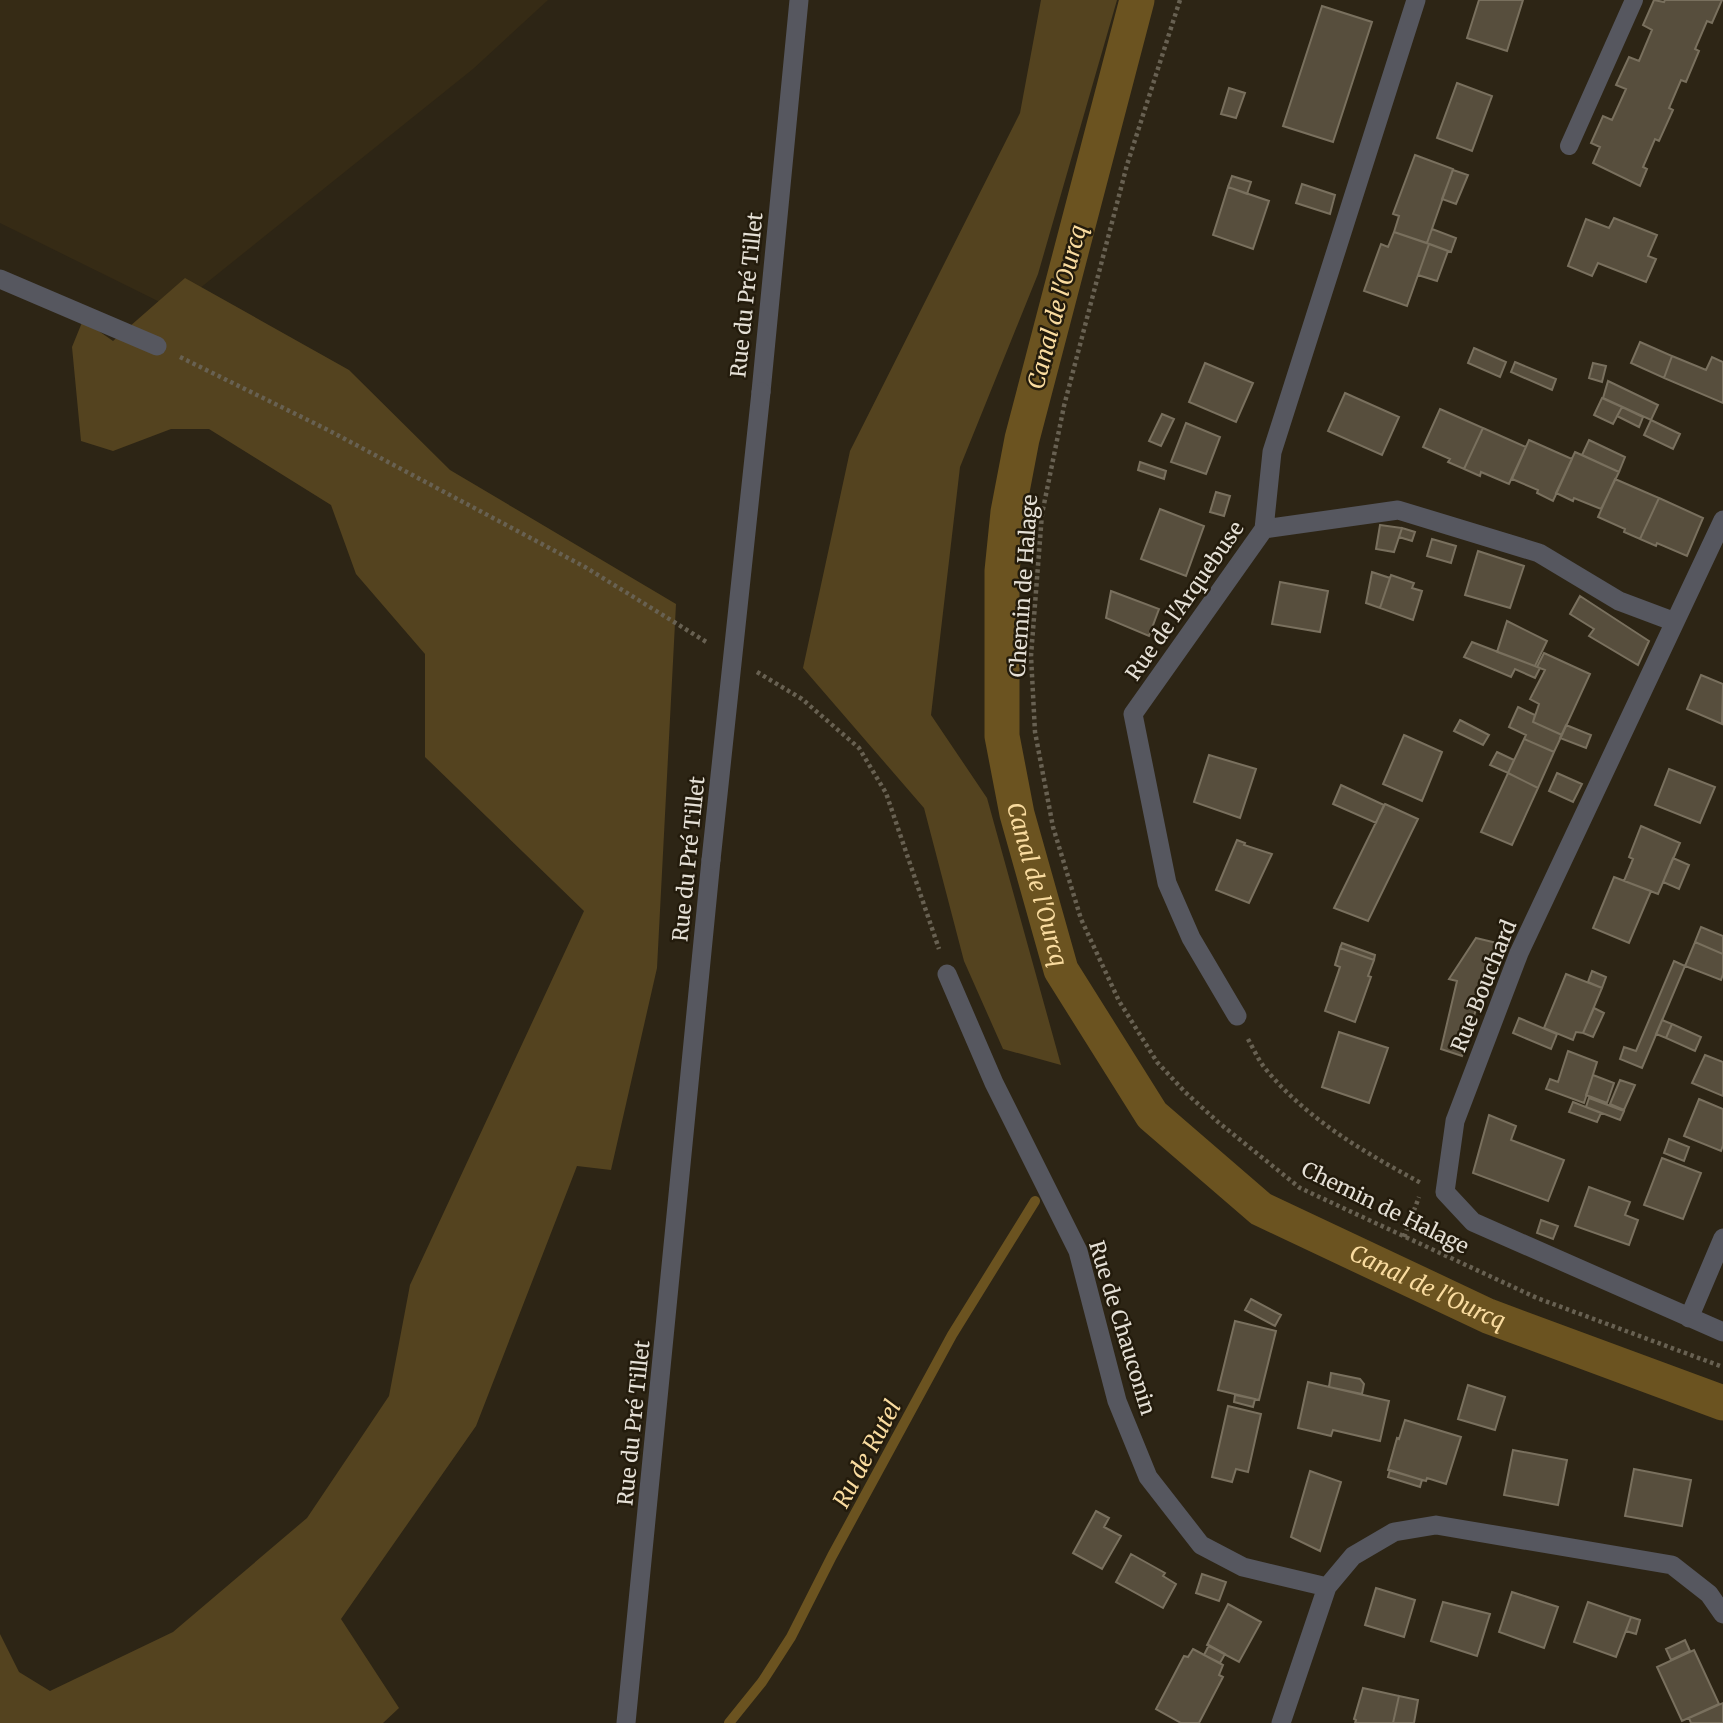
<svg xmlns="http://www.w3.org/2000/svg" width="1723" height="1723" font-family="Merriweather,serif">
  <rect width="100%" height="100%" fill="#2d2515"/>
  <path fill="#362b15" d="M0,0H548L473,69L174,309L0,223Z"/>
  <path fill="#54431f" d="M1041,0H1117L1038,274L960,467L931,715L987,798L1061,1065L1003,1049L964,961L924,808L803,668L850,451L1020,113Z
    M185,278L349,370L450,470L676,604L657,968L611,1170L577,1166L476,1426L341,1619L399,1708L383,1723H0V1634L19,1672L50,1691L173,1632L307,1518L389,1396L410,1285L584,911L425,757V654L356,574L331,505L209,429H171L113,451L81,441L72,347L83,320L113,341Z"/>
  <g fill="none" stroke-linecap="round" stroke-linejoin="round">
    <path stroke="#6b5320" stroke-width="10" d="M729,1723L762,1682L791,1637L832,1556L952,1335L1035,1201"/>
    <path stroke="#6b5320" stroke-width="35" id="s1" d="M1137,0L1022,439L1008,512L1002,571V736L1017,814L1061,970L1152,1115L1261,1209L1488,1316L1723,1403"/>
  </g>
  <path fill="#574e3d" stroke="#79705e" stroke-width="2" d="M1479,0H1523L1507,51L1467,38Z
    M1654,0L1664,2L1665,0H1722L1712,23L1707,21L1695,49L1699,51L1686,82L1681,80L1669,108L1673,110L1659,141L1655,139L1643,167L1647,169L1640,186L1593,163L1600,147L1591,143L1603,116L1612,120L1626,89L1616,85L1629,57L1639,61L1652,30L1643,25Z
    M1322,6L1372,22L1333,142L1283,126Z
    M1457,83L1492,96L1472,151L1437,138Z
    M1229,88L1245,93L1236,118L1221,114Z
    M1415,155L1453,169L1427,243L1394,232L1399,216L1393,214Z
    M1453,170L1468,175L1456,204L1442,199Z
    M1232,176L1251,182L1247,194L1228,187Z
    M1302,184L1335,195L1330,214L1296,203Z
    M1228,187L1269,201L1253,249L1213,235Z
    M1614,218L1657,235L1648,256L1656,259L1646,282L1598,263L1592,276L1568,266L1586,219L1609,228Z
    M1432,229L1456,238L1451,252L1427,243Z
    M1394,232L1429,244L1407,306L1364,291L1381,244L1388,247Z
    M1429,244L1448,251L1437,281L1418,275Z
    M1640,342L1672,356L1664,378L1631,363Z
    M1474,348L1506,362L1500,377L1468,363Z
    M1672,356L1706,370L1712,357L1723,362V403L1664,378Z
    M1515,362L1556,379L1552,390L1511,372Z
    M1205,363L1253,383L1236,422L1189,402Z
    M1593,363L1606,366L1602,382L1589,378Z
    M1608,381L1658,405L1651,420L1603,398Z
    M1345,393L1399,417L1382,455L1328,431Z
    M1602,398L1622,407L1613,424L1594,415Z
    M1622,407L1643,417L1639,427L1617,416Z
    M1440,409L1483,428L1464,469L1448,462L1450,459L1423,447Z
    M1162,414L1174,419L1161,446L1149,441Z
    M1651,420L1680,434L1673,449L1644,435Z
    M1186,423L1220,437L1206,474L1171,462Z
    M1483,428L1526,447L1509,484L1481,472L1480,476L1464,469Z
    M1529,440L1572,459L1553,501L1537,493L1538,490L1512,479Z
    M1589,440L1625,457L1619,472L1582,455Z
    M1575,452L1619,472L1601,509L1574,498L1573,501L1556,493Z
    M1140,462L1166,471L1164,479L1138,470Z
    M1615,479L1659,498L1640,539L1624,532L1625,529L1598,517Z
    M1216,492L1230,496L1224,516L1210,512Z
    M1659,498L1703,518L1687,556L1657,543L1656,546L1640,539Z
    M1160,509L1204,526L1186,576L1141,559Z
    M1380,525L1402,528L1394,552L1376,549Z
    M1402,528L1415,532L1412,541L1399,537Z
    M1432,539L1456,546L1451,563L1427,556Z
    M1478,551L1524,566L1510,608L1465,595Z
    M1372,572L1390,578L1380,608L1366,603Z
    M1391,575L1414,583L1412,588L1422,591L1413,620L1380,608Z
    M1280,582L1328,591L1320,632L1272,624Z
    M1111,591L1159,609L1149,636L1106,618Z
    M1580,596L1649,641L1638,665L1589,636L1594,629L1570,614Z
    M1507,621L1547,641L1535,666L1497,652Z
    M1472,642L1540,668L1535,678L1515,669L1511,677L1464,657Z
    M1544,653L1590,674L1562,735L1533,722L1539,704L1530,699L1545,670L1537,667Z
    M1701,675L1723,684L1722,724L1687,709Z
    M1518,707L1535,715L1533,722L1562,735L1554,752L1524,739L1526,735L1509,727Z
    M1460,720L1489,735L1483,745L1454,731Z
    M1566,725L1591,735L1586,748L1560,738Z
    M1404,735L1442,752L1422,801L1383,784Z
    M1524,739L1554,752L1538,788L1508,773Z
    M1497,752L1514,760L1508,773L1490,765Z
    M1209,755L1256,769L1240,818L1194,802Z
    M1669,769L1715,787L1700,823L1655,805Z
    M1508,773L1538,788L1512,845L1481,832Z
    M1557,773L1582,784L1573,802L1549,791Z
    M1341,785L1384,805L1376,823L1333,804Z
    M1385,804L1418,819L1368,921L1334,908Z
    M1641,826L1680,843L1658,894L1624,881L1633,859L1629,857Z
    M1237,840L1245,843L1244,845L1272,854L1249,903L1216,890Z
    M1673,858L1689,865L1679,889L1663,882Z
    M1614,877L1651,891L1629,943L1593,928Z
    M1701,927L1723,936V954L1695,942Z
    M1476,938L1501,944L1483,986L1462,1056L1441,1049L1457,981L1449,979Z
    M1695,942L1723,954V974L1721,980L1685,966Z
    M1342,943L1375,955L1374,960L1340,948Z
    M1340,948L1374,960L1368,976L1371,977L1355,1022L1325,1011L1340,967L1335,965Z
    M1674,961L1685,966L1642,1068L1620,1059L1624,1047L1636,1051Z
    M1592,971L1606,977L1602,988L1588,982Z
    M1566,974L1602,988L1583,1033L1576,1032L1573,1040L1544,1028Z
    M1594,1008L1604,1013L1593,1037L1583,1033Z
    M1519,1018L1557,1034L1551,1049L1513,1033Z
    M1662,1020L1672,1024L1666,1038L1656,1034Z
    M1672,1024L1701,1037L1695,1051L1666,1038Z
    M1339,1032L1388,1048L1369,1103L1322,1087Z
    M1568,1051L1597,1062L1584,1103L1546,1089L1550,1079L1558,1082Z
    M1705,1055L1723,1062V1096L1692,1083Z
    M1593,1075L1614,1083L1607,1103L1586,1095Z
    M1620,1080L1635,1085L1624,1110L1610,1104Z
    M1589,1098L1624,1111L1620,1120L1586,1107Z
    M1699,1099L1723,1109V1145L1721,1151L1684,1136Z
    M1573,1102L1601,1113L1597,1122L1569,1112Z
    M1489,1115L1516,1126L1511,1140L1564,1160L1548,1201L1473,1173Z
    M1669,1139L1689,1147L1684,1161L1664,1153Z
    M1662,1158L1701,1173L1683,1219L1644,1205Z
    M1589,1187L1630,1202L1625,1215L1638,1220L1629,1245L1575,1226Z
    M1541,1220L1558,1226L1553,1239L1537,1233Z
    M1251,1299L1281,1315L1275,1326L1245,1310Z
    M1235,1321L1276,1331L1259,1400L1218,1390Z
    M1331,1373L1360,1379L1364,1384L1362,1394L1329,1387Z
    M1308,1382L1389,1401L1380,1441L1333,1430L1331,1436L1298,1428Z
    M1468,1385L1505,1397L1495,1430L1458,1419Z
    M1235,1395L1255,1399L1253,1407L1234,1402Z
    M1228,1406L1261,1414L1248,1472L1236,1469L1232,1482L1212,1477Z
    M1405,1420L1461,1437L1446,1484L1427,1478L1426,1481L1388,1470L1397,1438L1399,1439Z
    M1513,1450L1567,1460L1558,1505L1504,1495Z
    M1634,1469L1691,1480L1682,1526L1625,1516Z
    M1390,1470L1422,1480L1420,1487L1388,1477Z
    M1310,1471L1341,1482L1320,1551L1291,1537Z
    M1096,1511L1109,1518L1104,1527L1121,1536L1102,1569L1073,1553Z
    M1131,1554L1165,1573L1163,1576L1176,1584L1163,1608L1116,1582Z
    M1202,1574L1226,1582L1219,1601L1196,1593Z
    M1376,1588L1415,1600L1404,1637L1365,1625Z
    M1512,1592L1558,1607L1544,1648L1499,1632Z
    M1443,1602L1490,1614L1477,1656L1431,1641Z
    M1588,1602L1631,1617L1616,1657L1574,1642Z
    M1228,1604L1261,1622L1239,1662L1207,1645Z
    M1631,1617L1640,1620L1636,1634L1626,1631Z
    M1685,1640L1690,1651L1671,1660L1666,1649Z
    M1209,1645L1225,1654L1220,1663L1204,1655Z
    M1193,1649L1223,1665L1219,1675L1223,1677L1199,1723H1181L1156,1709L1184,1656L1188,1657Z
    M1694,1650L1719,1704L1682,1721L1657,1667Z
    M1363,1688L1399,1696L1393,1723H1355L1356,1720L1354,1719Z
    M1399,1696L1418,1700L1414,1723H1393Z
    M1723,1703V1723H1691L1689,1718Z"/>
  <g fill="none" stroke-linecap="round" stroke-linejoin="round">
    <path stroke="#686152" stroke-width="4.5" stroke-dasharray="3.5 3.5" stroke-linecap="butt" d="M1180,0L1127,165L1064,406L1042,514L1031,656L1035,732L1053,827L1081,919L1119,1001L1157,1062L1185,1092L1218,1122L1300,1188L1537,1298L1723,1367
      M180,357L328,430L585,567L708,643
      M757,672L802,699L859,748L886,793L939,949
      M1248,1039C1253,1048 1258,1059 1264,1067C1306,1119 1364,1152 1421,1183
      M1404,1237L1419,1197"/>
    <path stroke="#56575f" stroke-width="18" d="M1569,146L1634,0"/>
    <path stroke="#56575f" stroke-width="19" d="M0,279L157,346
      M1723,520L1519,953L1455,1121L1445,1192L1473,1222L1723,1332
      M1264,529L1398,510L1539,553L1619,601L1675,622
      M947,974L994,1083L1078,1251L1117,1401L1148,1477L1201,1545L1243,1567L1327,1587
      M1237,1016L1191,938L1167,883L1133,714L1264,529L1272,452L1416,0
      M1689,1318L1723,1238
      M1281,1723L1327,1587L1353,1556L1394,1532L1436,1525L1672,1565L1709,1594L1723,1614"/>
    <path stroke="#56575f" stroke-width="19" d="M761,392L799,0
      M626,1723L711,860"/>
    <path stroke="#56575f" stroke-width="19" d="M711,860L761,392"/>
  </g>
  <g text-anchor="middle" stroke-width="5" stroke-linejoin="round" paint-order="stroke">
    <g font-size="21" fill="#e5e0d6" stroke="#231b0c">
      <text transform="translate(747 295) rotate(-84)" y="7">Rue du Pré Tillet</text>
      <text transform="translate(1024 586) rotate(-86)" y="7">Chemin de Halage</text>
      <text transform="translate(1185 601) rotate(-55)" y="7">Rue de l'Arquebuse</text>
      <text transform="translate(689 859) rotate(-84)" y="7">Rue du Pré Tillet</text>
      <text transform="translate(1484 986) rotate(-68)" y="7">Rue Bouchard</text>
      <text transform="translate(1385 1208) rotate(26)" y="7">Chemin de Halage</text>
      <text transform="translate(1122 1328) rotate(73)" y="7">Rue de Chauconin</text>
      <text transform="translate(634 1423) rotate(-84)" y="7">Rue du Pré Tillet</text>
    </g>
    <g font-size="23" font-style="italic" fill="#f9db9f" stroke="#231b0c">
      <text transform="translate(1057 307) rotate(-75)" y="8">Canal de l'Ourcq</text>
      <text dy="8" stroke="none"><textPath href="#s1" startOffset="905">Canal de l'Ourcq</textPath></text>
      <text dy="8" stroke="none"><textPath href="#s1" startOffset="1493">Canal de l'Ourcq</textPath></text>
      <text transform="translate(867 1454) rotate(-62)" y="8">Ru de Rutel</text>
    </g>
  </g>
</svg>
